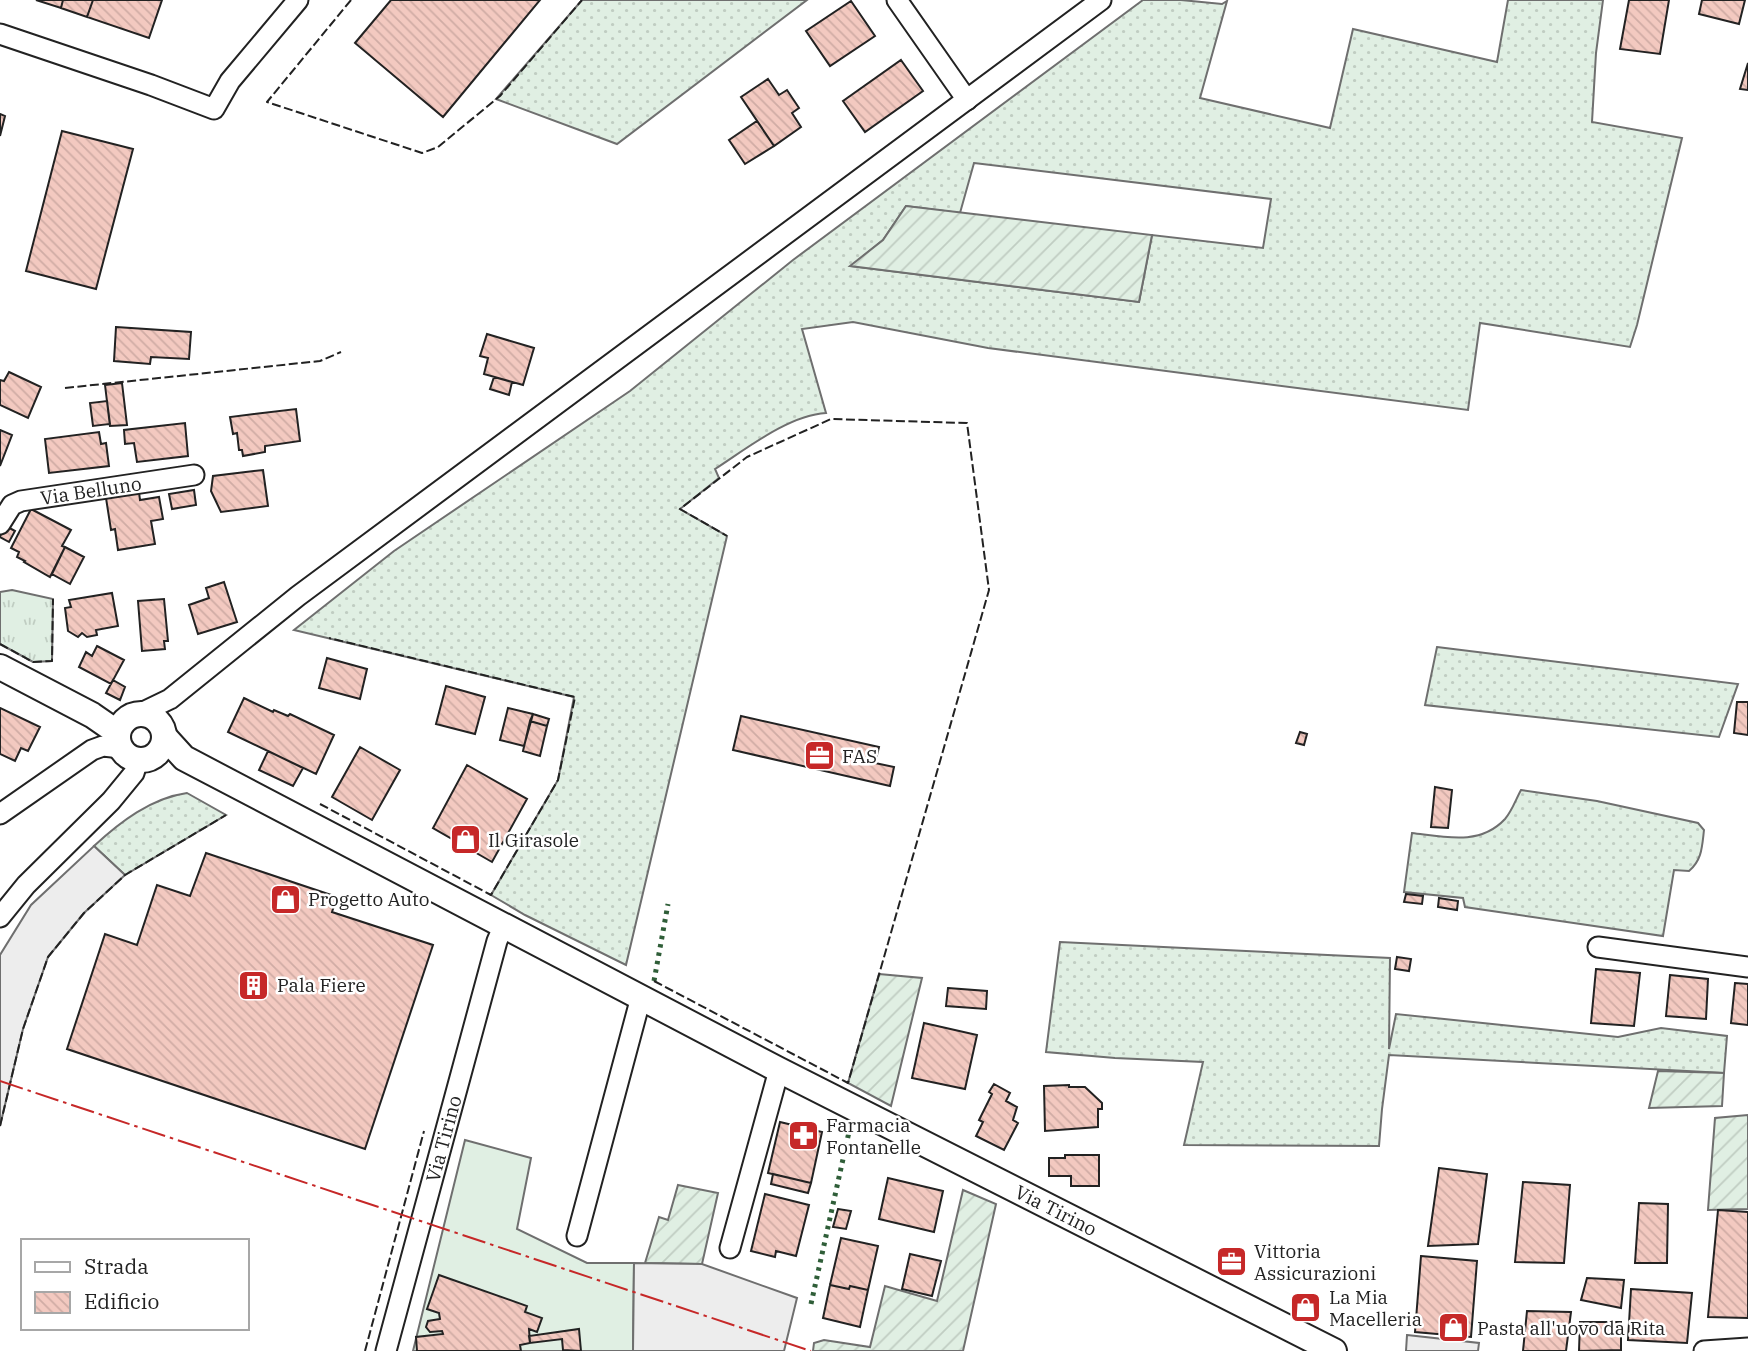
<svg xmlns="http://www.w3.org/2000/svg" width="1748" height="1351" font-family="'IBM Plex Serif',serif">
  <defs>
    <pattern id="grass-dots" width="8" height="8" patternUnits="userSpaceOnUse" patternTransform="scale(1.75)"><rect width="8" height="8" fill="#e0efe3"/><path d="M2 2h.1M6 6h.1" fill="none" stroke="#c0cdc2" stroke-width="1.8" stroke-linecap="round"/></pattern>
    <pattern id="park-tufts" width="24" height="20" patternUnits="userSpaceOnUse" patternTransform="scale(1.75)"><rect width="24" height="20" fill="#e0efe3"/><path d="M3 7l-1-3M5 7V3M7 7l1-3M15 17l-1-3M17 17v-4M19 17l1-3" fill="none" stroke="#c0cdc2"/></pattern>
    <pattern id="garden-furrows" width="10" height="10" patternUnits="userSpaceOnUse" patternTransform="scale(1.75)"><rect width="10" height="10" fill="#e0efe3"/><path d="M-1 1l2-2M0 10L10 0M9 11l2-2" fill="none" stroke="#c0cdc2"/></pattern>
    <pattern id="building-back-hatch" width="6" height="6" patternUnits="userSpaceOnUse" patternTransform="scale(1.75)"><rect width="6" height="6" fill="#f3c9c0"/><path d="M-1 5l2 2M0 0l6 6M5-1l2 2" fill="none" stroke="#d0aca5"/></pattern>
  </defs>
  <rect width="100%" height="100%" fill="#fff"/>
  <path fill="url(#grass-dots)" stroke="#6f6f6f" stroke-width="2" fill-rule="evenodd" d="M582,0H807L617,144L496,99Z
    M1143,0H1181L1222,4L1227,1L1200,98L1330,128L1353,29L1497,62L1508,0H1603L1596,53L1592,122L1682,138L1637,325L1630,347L1480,323L1468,410L988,348L853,322L802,329L826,413C789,415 746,449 715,469L719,478L680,509L727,536L626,965L525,915L491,895L558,780L574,697L294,630L394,551L630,391L793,260ZM974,163L1271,199L1263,248L1152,235L1139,302L851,266L883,240L906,206L960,213Z
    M1437,647L1738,684L1719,737L1425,705Z
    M1521,790L1597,801L1698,823L1704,830C1702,847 1702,860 1689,871L1674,870L1663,936L1465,907L1463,898L1404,892L1412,833C1445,837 1480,846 1505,819C1512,811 1516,799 1521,790Z
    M187,793L226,815L125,875L94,846C120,822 151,798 187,793Z
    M1060,942L1390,958L1389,1049L1396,1014L1618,1037L1661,1028L1727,1036L1724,1073L1389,1055L1382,1109L1379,1146L1184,1145L1203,1062L1115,1058L1046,1052Z"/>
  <path fill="url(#park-tufts)" stroke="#6f6f6f" stroke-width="2" d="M12,590L53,599L52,661L33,662L0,644V592Z"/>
  <path fill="url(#garden-furrows)" stroke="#6f6f6f" stroke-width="2" d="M906,206L1152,235L1139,302L850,266L883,240Z
    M879,974L922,978L891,1106L848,1083Z
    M1658,1071L1724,1073L1722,1106L1649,1108Z
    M1748,1115V1209L1708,1210L1715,1118Z
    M678,1185L718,1193L702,1264L645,1263L659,1217L668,1220Z
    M963,1190L996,1204L963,1351H813L814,1343L824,1340L870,1347L885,1286L937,1301Z"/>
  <path fill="#e0efe3" stroke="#6f6f6f" stroke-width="2" d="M465,1140L531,1158L517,1229L587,1263H634L633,1351H413Z"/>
  <path fill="#ededed" stroke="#6f6f6f" stroke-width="2" d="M94,846L125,875L84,913L48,957L23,1029L0,1126V955L31,905Z
    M634,1263L702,1264L797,1298L784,1351H633Z
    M1407,1335L1479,1343L1478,1351H1406Z"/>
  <path fill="url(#building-back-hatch)" stroke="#222" stroke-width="2" d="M36,0H63L61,8Z
    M63,0H93L87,17L61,8Z
    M93,0H162L149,38L87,17Z
    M391,0H540L443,117L355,43Z
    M1629,0H1669L1660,54L1620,49Z
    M1702,0H1745L1739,24L1699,14Z
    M851,1L875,36L830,66L806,31Z
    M901,60L923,91L865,132L843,101Z
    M1748,63V90L1740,89Z
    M768,79L779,95L787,90L799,108L792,113L801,127L774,146L741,97Z
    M0,114L5,116L0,136Z
    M757,121L774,146L745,164L729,140Z
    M62,131L133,149L96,289L26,271Z
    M116,327L191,332L189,359L151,357L150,364L114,361Z
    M487,334L534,348L523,385L484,374L488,358L480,356Z
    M9,372L41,387L28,418L0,405V380L4,381Z
    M494,377L512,382L509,395L490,389Z
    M122,383L127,425L110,426L105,385Z
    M107,401L110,424L93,426L90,403Z
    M296,409L300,441L265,446V452L243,456L242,450H239L237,433L233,434L230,417Z
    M185,423L188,456L137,462L134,443L125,444L124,430Z
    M0,430L12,435L0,466Z
    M99,432L101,444L106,443L109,466L49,473L45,439Z
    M263,470L268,506L221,512L211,491L213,476Z
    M194,490L196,505L172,509L169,494Z
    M139,492L140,500L159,497L163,519L151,521L155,544L118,550L115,529L111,530L106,498Z
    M31,509L71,530L62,546L65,547L50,577L24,562L25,561L17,557L19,552L11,548Z
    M4,525L15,531L9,542L0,537Z
    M65,547L84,557L70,584L52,574Z
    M224,582L237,622L198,634L189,605L209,598L206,588Z
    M112,593L118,626L96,630L97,635L87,637L82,633L78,637L68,631L65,608L71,607L69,600Z
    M164,599L168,641H164L165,649L142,651L138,601Z
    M97,646L124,660L111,684L79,667L86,652L92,656Z
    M327,658L367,669L360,699L319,688Z
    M113,680L125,687L120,700L106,693Z
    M446,686L485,697L475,734L436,724Z
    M244,698L273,712L274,710L288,716L290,714L334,735L316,774L228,732Z
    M1737,702H1748V735L1734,733Z
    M0,708L40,727L28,751L21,748L15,761L0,754Z
    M508,708L533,714L524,746L500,740Z
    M533,714L549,719L547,726L530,721Z
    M741,716L879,747L875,763L894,767L890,786L733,750Z
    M530,721L547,726L540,756L523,751Z
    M1300,732L1307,734L1304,745L1296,743Z
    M360,747L400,770L372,820L332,797Z
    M268,751L303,768L293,786L259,770Z
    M467,765L527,799L492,862L433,828Z
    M1435,787L1452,790L1448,828L1431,827Z
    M206,853L337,897L332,912L433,945L365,1149L67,1049L105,934L137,945L157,885L190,896Z
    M1406,894L1423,896L1422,904L1404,902Z
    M1439,898L1458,901L1457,910L1438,907Z
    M1397,957L1411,959L1409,971L1395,969Z
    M1596,969L1640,973L1634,1026L1591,1023Z
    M1670,975L1708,979L1706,1019L1666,1016Z
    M1735,983L1748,984V1025L1731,1023Z
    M948,988L987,991L986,1009L946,1006Z
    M924,1023L977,1035L965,1089L912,1078Z
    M994,1084L1010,1093L1006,1101L1017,1107L1013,1120L1018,1123L1004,1150L976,1136L983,1122L979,1120L992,1094L989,1092Z
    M1069,1085V1087H1085L1102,1103V1109H1098V1127L1045,1131L1044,1086Z
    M780,1122L822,1132L811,1183L768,1173Z
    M1065,1155H1099V1186H1071V1176H1049V1158H1065Z
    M1439,1168L1487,1174L1478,1244L1428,1246Z
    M773,1174L811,1183L808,1193L771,1184Z
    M888,1178L943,1191L934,1232L879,1219Z
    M1523,1182L1570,1185L1564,1263L1515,1262Z
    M765,1194L809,1205L796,1256L776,1251L775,1257L751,1251Z
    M1639,1203L1668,1204L1667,1263H1635Z
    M838,1209L851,1211L846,1229L833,1227Z
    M1718,1210L1748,1212V1318L1708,1317Z
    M841,1238L878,1246L868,1290L850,1286L849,1289L830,1285Z
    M910,1254L941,1261L932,1296L902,1289Z
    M1421,1256L1477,1261L1471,1337L1415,1332Z
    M439,1275L527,1306L525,1312L542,1318L537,1332L529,1329L530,1343L520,1345L521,1351H417L416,1337L443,1334L442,1331L430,1332L426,1327L428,1321L440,1319L439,1313L427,1309Z
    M1587,1278L1624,1280L1621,1308L1581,1300Z
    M830,1285L849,1289L850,1286L868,1290L860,1327L823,1318Z
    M1631,1289L1692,1293L1687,1343L1628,1340Z
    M1527,1311L1571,1312L1566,1351H1523Z
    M1580,1322H1621V1350L1579,1351Z
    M579,1329L581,1351L563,1350L562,1339L530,1343L529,1336Z"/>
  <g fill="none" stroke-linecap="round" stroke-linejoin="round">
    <defs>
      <g id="minor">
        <path d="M897,0L967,100"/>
        <path d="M0,34L151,85L214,109L230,81L298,0"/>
        <path id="s1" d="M0,524L12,505L21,501L194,475"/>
        <path d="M141,713L170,699L298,596L1101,0"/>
        <path d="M0,814L92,750L103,746L121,748"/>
        <path d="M0,917L26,885L111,801L134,773L138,760"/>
        <path d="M1598,947L1748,967"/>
        <path d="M577,1236L641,997"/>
        <path d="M730,1248L779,1070"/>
        <path id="s2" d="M386,1351L497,941L504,925"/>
        <path d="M1704,1351L1748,1348"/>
      </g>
      <g id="tertiary">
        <path d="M0,667L92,715L118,733"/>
        <circle cx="141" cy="737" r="23"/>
        <path id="s3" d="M164,736L184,758L779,1070L1334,1351"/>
      </g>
    </defs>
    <use href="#minor" stroke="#222" stroke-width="23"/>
    <use href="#tertiary" stroke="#222" stroke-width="28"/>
    <use href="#minor" stroke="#fff" stroke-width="19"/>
    <use href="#tertiary" stroke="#fff" stroke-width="24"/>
    <path stroke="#2f5e38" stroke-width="5" stroke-dasharray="3.5 5" stroke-linecap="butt" d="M654,981L668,904
      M811,1304L849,1132"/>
    <path stroke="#222" stroke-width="2" stroke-dasharray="9 3.5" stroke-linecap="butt" d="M351,0L267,102L422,153L438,147L500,96L582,0
      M65,388L320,361L341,352
      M0,644L33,662L52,661L53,599
      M320,804L491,895L558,780L575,697L329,638
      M654,981L848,1083L989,590L967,423L831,419L747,457L680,509L727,536
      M0,1126L23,1029L48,957L84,913L125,875L226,815
      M365,1351L424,1131"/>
    <path stroke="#c62828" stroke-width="2" stroke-dasharray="24 5 3.5 5" stroke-linecap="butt" d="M0,1081L811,1351"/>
  </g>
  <defs>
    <symbol id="office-square" viewBox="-11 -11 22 22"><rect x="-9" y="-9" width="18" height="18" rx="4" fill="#c62828" stroke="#fff"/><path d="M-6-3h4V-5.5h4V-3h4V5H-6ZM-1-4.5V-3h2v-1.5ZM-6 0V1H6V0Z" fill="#fff"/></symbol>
    <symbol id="shop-square" viewBox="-11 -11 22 22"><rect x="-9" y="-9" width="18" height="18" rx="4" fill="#c62828" stroke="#fff"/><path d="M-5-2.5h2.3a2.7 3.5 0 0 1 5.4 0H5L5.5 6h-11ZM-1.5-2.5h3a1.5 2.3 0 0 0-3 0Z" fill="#fff"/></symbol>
    <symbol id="building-square" viewBox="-11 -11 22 22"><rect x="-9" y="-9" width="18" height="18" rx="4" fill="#c62828" stroke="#fff"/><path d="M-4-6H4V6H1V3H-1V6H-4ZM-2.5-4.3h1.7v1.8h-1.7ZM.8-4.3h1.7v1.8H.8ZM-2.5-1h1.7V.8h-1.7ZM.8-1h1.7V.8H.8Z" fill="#fff"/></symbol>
    <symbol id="pharmacy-square" viewBox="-11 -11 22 22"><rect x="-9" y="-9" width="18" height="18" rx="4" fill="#c62828" stroke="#fff"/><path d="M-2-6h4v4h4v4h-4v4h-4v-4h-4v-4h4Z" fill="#fff"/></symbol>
  </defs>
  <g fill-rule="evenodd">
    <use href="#office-square" x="802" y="738" width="35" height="35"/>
    <use href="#shop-square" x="448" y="822" width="35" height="35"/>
    <use href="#shop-square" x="268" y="882" width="35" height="35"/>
    <use href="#building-square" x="236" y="968" width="35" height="35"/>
    <use href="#pharmacy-square" x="786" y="1118" width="35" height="35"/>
    <use href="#office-square" x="1214" y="1244" width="35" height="35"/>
    <use href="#shop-square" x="1288" y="1290" width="35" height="35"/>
    <use href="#shop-square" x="1436" y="1310" width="35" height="35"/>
  </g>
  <g text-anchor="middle" stroke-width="5" stroke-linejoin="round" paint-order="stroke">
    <g font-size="19" fill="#222" stroke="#fff">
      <text dy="7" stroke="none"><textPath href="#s1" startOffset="103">Via Belluno</textPath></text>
      <text dy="7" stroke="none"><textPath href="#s2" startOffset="220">Via Tirino</textPath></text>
      <text dy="7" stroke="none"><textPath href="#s3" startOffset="1012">Via Tirino</textPath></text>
    </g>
    <g font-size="19" fill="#222" stroke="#fff" text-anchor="start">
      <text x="842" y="763">FAS</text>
      <text x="488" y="847">Il Girasole</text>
      <text x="308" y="906">Progetto Auto</text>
      <text x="277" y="992">Pala Fiere</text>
      <text x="826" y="1132">Farmacia<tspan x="826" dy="22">Fontanelle</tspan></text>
      <text x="1254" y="1258">Vittoria<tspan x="1254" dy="22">Assicurazioni</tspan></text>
      <text x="1329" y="1304">La Mia<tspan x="1329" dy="22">Macelleria</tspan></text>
      <text x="1477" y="1335">Pasta all'uovo da Rita</text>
    </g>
  </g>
  <rect x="21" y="1239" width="228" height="91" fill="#ffffff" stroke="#a7a7a7" stroke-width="2"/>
  <rect x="35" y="1262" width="35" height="10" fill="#ffffff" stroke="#a7a7a7" stroke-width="2"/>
  <text x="84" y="1274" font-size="21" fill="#222222">Strada</text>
  <rect x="35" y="1292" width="35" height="21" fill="url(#building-back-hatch)" stroke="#a7a7a7" stroke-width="2"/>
  <text x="84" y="1309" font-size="21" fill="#222222">Edificio</text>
</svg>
